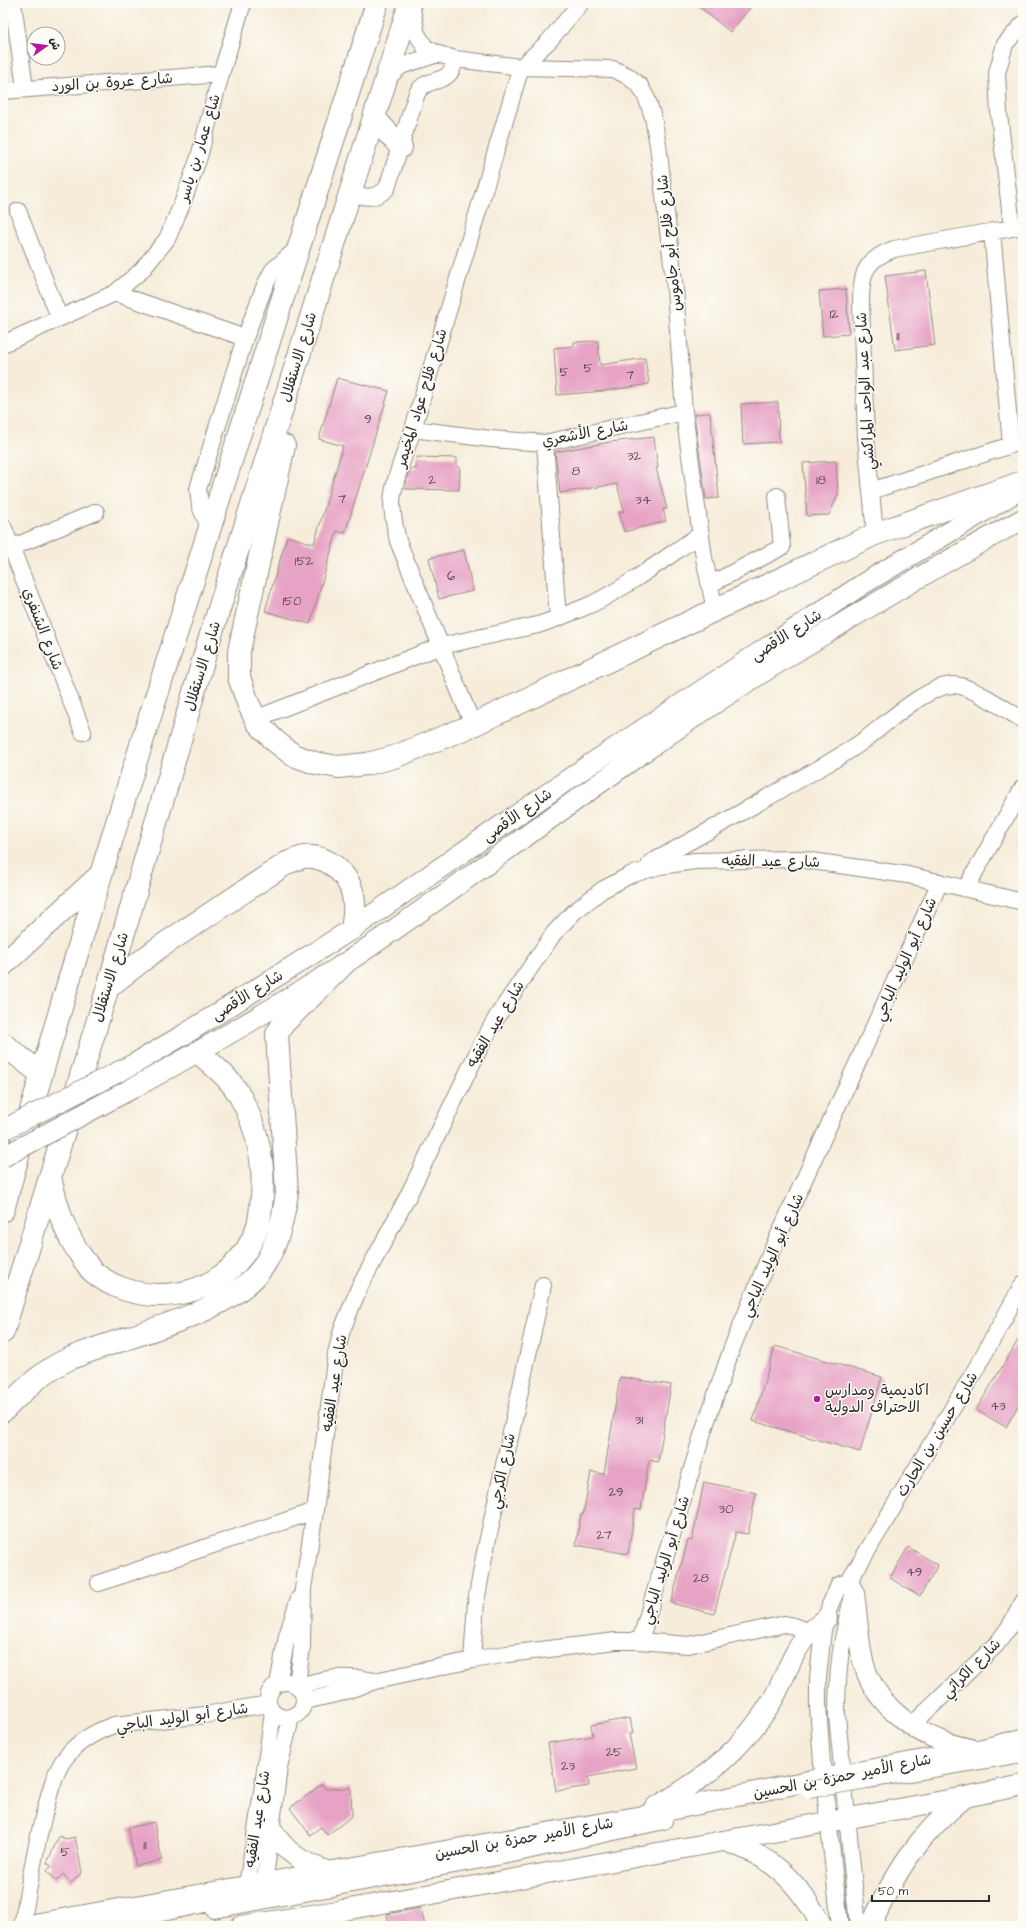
<svg xmlns="http://www.w3.org/2000/svg" width="1026" height="1929" font-family="'Architects Daughter','Playpen Sans Arabic',sans-serif">
  <rect width="100%" height="100%" fill="#fdfcf7"/>
  <filter id="ink" filterUnits="userSpaceOnUse"><feTurbulence type="fractalNoise" baseFrequency=".025" numOctaves="2"/><feDisplacementMap in="SourceGraphic" scale="8" xChannelSelector="R" yChannelSelector="G"/><feConvolveMatrix kernelMatrix="1 2 1 2 8 2 1 2 1" color-interpolation-filters="sRGB"/></filter>
  <filter id="wash" filterUnits="userSpaceOnUse"><feTurbulence type="fractalNoise" baseFrequency=".012" numOctaves="4" result="noise"/><feDisplacementMap in="SourceGraphic" scale="16" xChannelSelector="R" yChannelSelector="G"/><feGaussianBlur stdDeviation="0.9" result="paint"/><feColorMatrix in="noise" values="0 0 0 0 0 0 0 0 0 0 0 0 0 0 0 0 0 1.4 0 .05"/><feComposite in="paint" operator="in"/></filter>
  <g filter="url(#wash)">
    <rect width="100%" height="100%" fill="#f6ecd9"/>
    <g id="blocks">
      <path fill="#e7a3c5" d="M695,3H754L730,32Z
        M926,271L935,345L895,350L885,276Z
        M846,289L849,334L823,336L819,291Z
        M598,341L600,365L645,358L649,384L605,391L557,395L554,348L574,346V342Z
        M337,378L389,391L345,533L337,531L310,624L265,611L287,536L314,544L343,446L319,439Z
        M778,402L779,442L743,444L741,404Z
        M710,413L719,498L706,499L694,414Z
        M654,437L658,468H656L667,509H663L666,521L624,532L619,512L624,511L617,484L560,493L555,452L610,442Z
        M417,457L457,458V467H460L459,490L405,489L409,469H416Z
        M836,461L838,494L829,515L807,516L803,463Z
        M464,550L473,591L439,599L429,558Z
        M1023,1332V1397L1006,1427L976,1410Z
        M775,1346L882,1377L860,1452L753,1421Z
        M620,1377L671,1385L658,1462L649,1460L641,1510L635,1509L628,1554L576,1545L581,1514L583,1515L591,1472L604,1474Z
        M704,1482L756,1493L748,1534L736,1532L714,1614L671,1603L688,1540L692,1541Z
        M908,1547L938,1565L920,1596L890,1578Z
        M630,1718L633,1733L629,1734L636,1768L588,1777L589,1786L556,1791L548,1743L593,1736L591,1725Z
        M322,1784L326,1789L351,1788L352,1816L327,1835L321,1827L310,1835L290,1808Z
        M154,1822L162,1860L136,1866L128,1828Z
        M59,1836L66,1839L75,1837L82,1872L71,1883L63,1874L56,1881L47,1871L51,1866L47,1863Z
        M421,1908L425,1926H389L387,1914Z"/>
    </g>
  </g>
  <g filter="url(#ink)">
    <use href="#blocks" fill-opacity="0" stroke="#908c82" stroke-width="1"/>
    <g fill="none" stroke-linecap="round" stroke-linejoin="round">
      <defs>
        <path id="minor" d="M13,3L25,88
          M411,4L417,34L425,47L438,54L455,59L521,67L613,69L628,76L640,86L647,99L653,117L658,145L675,289L684,412L704,558L715,610
          M386,79L401,66L438,54
          M3,91L221,74
          M349,194C364,197 376,200 387,188L417,93C428,74 451,88 455,59
          M18,211L59,317
          M1012,227L999,114L997,73L1005,44L1023,24
          M992,231L1011,445
          M115,293L245,338
          M3,344L115,293L141,271L167,239L182,204L199,157L221,74L243,3
          M413,429L491,439L545,443L684,412
          M871,491L1023,441
          M3,526L83,732
          M209,527L200,506L198,489L245,338L265,285L273,270L299,247
          M875,534L866,438L861,304C861,274 864,260 894,249L1023,226
          M13,547L96,512
          M709,585L782,547L777,496
          M558,618C569,613 581,609 592,604C630,585 665,558 701,534
          M255,719L441,646L538,625L558,618L545,443
          M473,725L398,541C395,528 392,515 392,501C394,477 406,452 413,429L521,67L548,42L581,3
          M650,863C699,837 747,809 795,782C821,767 849,753 872,734C891,719 929,685 954,685C970,685 1008,711 1023,720
          M966,888L1023,787
          M99,1583L315,1511
          M848,1583L973,1374L1023,1284
          M640,1641L704,1429L732,1348L771,1252L940,882
          M472,1660L476,1602L484,1557L543,1285
          M268 1700a18 18 0 1 1 36 0a18 18 0 1 1-36 0Z
          M278,1684L287,1636L299,1598
          M297,1685L302,1647L303,1589L315,1511L336,1354L342,1330L359,1288L407,1198L482,1043L498,1015L554,933L574,912L602,890L630,875L660,866L695,861L798,859L908,875L1023,902
          M299,1687C324,1677 347,1675 374,1681
          M305,1701L340,1693L375,1681L472,1660L507,1654L616,1641H640L688,1645L785,1624L794,1626L810,1632
          M911,1726L996,1645L1010,1626L1023,1602
          M867,1780L1023,1754
          M263,1894L279,1767L291,1718
          M245,1897L261,1799L273,1712
          M214,1910L513,1854L664,1821
          M22,1926C29,1886 35,1846 46,1807C50,1791 54,1775 63,1761C75,1743 94,1732 114,1725L205,1715L268,1704
          M101,1926L224,1900
          M840,1926L822,1763L818,1706V1678L823,1630L830,1605L839,1585L845,1583L853,1587L854,1593C841,1637 837,1669 837,1716L858,1926"/>
        <path id="major" d="M134,1064L185,1034L352,929L589,765L863,584L1021,489
          M146,1081C212,1044 281,1005 344,964C482,872 613,768 752,679C841,623 931,569 1023,519
          M854,1593C857,1614 858,1636 862,1657C873,1708 922,1740 971,1749
          M654,1808C703,1780 742,1751 772,1701C785,1679 792,1651 810,1632C815,1627 821,1623 827,1618
          M271,1828C286,1854 302,1862 329,1872
          M725,1841C774,1857 798,1882 822,1926
          M23,1926L637,1817L813,1780L979,1750L1023,1739
          M241,1926L344,1910L965,1797L1023,1785
          M871,1926C895,1871 918,1836 965,1797"/>
        <path id="highway" d="M374,118L401,147
          M284,446L239,651V677L248,703L257,722L275,741L293,755L315,763L338,767L367,764L394,757L473,725L875,534L1023,482
          M3,965L99,876
          M108,987L157,949L287,863C292,861 299,858 304,857C331,855 354,879 354,905C355,913 353,922 352,929
          M3,1044L40,1073
          M50,1178C58,1210 64,1232 83,1259C86,1262 89,1268 92,1271C110,1287 136,1295 159,1295C205,1295 244,1269 258,1225C260,1219 260,1212 261,1207C266,1169 259,1132 241,1098C231,1079 214,1066 198,1052
          M3,1210C47,1049 96,889 146,729C221,487 300,245 377,3
          M3,1332L108,987L208,644L410,3
          M3,1411C23,1391 43,1370 69,1359C123,1335 232,1316 264,1265C278,1244 283,1218 287,1193L277,1034L283,1024L343,965"/>
      </defs>
      <use href="#minor" stroke="#908c82" stroke-width="18"/>
      <use href="#major" stroke="#908c82" stroke-width="22"/>
      <use href="#highway" stroke="#908c82" stroke-width="24"/>
      <use href="#minor" stroke="#fff" stroke-width="16"/>
      <use href="#major" stroke="#fff" stroke-width="20"/>
      <use href="#highway" stroke="#fff" stroke-width="22"/>
      <defs>
        <path id="minor-bridge" d="M809,1790L867,1780"/>
        <path id="major-bridge" d="M3,1130L134,1064
          M3,1157L146,1081"/>
      </defs>
      <use href="#minor-bridge" stroke="#908c82" stroke-width="18" stroke-linecap="butt"/>
      <use href="#major-bridge" stroke="#908c82" stroke-width="22" stroke-linecap="butt"/>
      <use href="#minor-bridge" stroke="#fff" stroke-width="16"/>
      <use href="#major-bridge" stroke="#fff" stroke-width="20"/>
    </g>
  </g>
  <circle fill="#b5179e" stroke="#fdfcf7" stroke-width="1.5" cx="817" cy="1399" r="4"/>
  <g text-anchor="middle" stroke-width="3" stroke-linejoin="round" paint-order="stroke">
    <g font-size="13" fill="#5a4952">
      <text x="834" y="318">12</text>
      <text x="898" y="340">11</text>
      <text x="588" y="372">5</text>
      <text x="564" y="376">5</text>
      <text x="630" y="379">7</text>
      <text x="368" y="423">9</text>
      <text x="634" y="460">32</text>
      <text x="576" y="475">8</text>
      <text x="432" y="484">2</text>
      <text x="821" y="484">18</text>
      <text x="342" y="503">7</text>
      <text x="643" y="504">34</text>
      <text x="304" y="565">152</text>
      <text x="451" y="580">6</text>
      <text x="292" y="605">150</text>
      <text x="998" y="1410">43</text>
      <text x="639" y="1424">31</text>
      <text x="616" y="1496">29</text>
      <text x="726" y="1513">30</text>
      <text x="604" y="1539">27</text>
      <text x="914" y="1576">49</text>
      <text x="701" y="1582">28</text>
      <text x="614" y="1756">25</text>
      <text x="568" y="1770">23</text>
      <text x="145" y="1849">11</text>
      <text x="65" y="1856">5</text>
    </g>
    <g font-size="15" fill="#2b2b2b" stroke="#fdfcf7">
      <text transform="translate(112 82) rotate(-4)" y="5">شارع عروة بن الورد</text>
      <text transform="translate(199 148) rotate(-73)" y="5">شاع عمار بن ياسر</text>
      <text transform="translate(669 243) rotate(-96)" y="5">شارع فلاح أبو جاموس</text>
      <text transform="translate(298 357) rotate(-73)" y="5">شارع الاستقلال</text>
      <text transform="translate(865 391) rotate(-93)" y="5">شارع عبد الواحد المراكشي</text>
      <text transform="translate(421 398) rotate(-73)" y="5">شارع فلاح عواد المخيمر</text>
      <text transform="translate(585 433) rotate(-11)" y="5">شارع الأشعري</text>
      <text transform="translate(43 629) rotate(69)" y="5">شارع الشنفري</text>
      <text transform="translate(786 635) rotate(-33)" y="5">شارع الأقصى</text>
      <text transform="translate(202 666) rotate(-73)" y="5">شارع الاستقلال</text>
      <text transform="translate(517 815) rotate(-35)" y="5">شارع الأقصى</text>
      <text transform="translate(771 861) rotate(1)" y="5">شارع عيد الفقيه</text>
      <text transform="translate(905 959) rotate(-66)" y="5">شارع أبو الوليد الباجي</text>
      <text transform="translate(110 977) rotate(-73)" y="5">شارع الاستقلال</text>
      <text transform="translate(247 995) rotate(-32)" y="5">شارع الأقصى</text>
      <text transform="translate(495 1024) rotate(-59)" y="5">شارع عيد الفقيه</text>
      <text transform="translate(772 1255) rotate(-66)" y="5">شارع أبو الوليد الباجي</text>
      <text transform="translate(334 1383) rotate(-81)" y="5">شارع عيد الفقيه</text>
      <text transform="translate(937 1434) rotate(-59)" y="5">شارع حسين بن الحارث</text>
      <text transform="translate(502 1471) rotate(-78)" y="5">شارع الكرجي</text>
      <text transform="translate(665 1560) rotate(-73)" y="5">شارع أبو الوليد الباجي</text>
      <text transform="translate(971 1668) rotate(-45)" y="5">شارع الكراثي</text>
      <text transform="translate(182 1717) rotate(-8)" y="5">شارع أبو الوليد الباجي</text>
      <text transform="translate(842 1776) rotate(-11)" y="5">شارع الأمير حمزة بن الحسين</text>
      <text transform="translate(257 1819) rotate(-81)" y="5">شارع عيد الفقيه</text>
      <text transform="translate(524 1838) rotate(-10)" y="5">شارع الأمير حمزة بن الحسين</text>
    </g>
    <g font-size="15" fill="#2b2b2b" stroke="#fdfcf7" text-anchor="start">
      <text x="825" y="1395">اكاديمية ومدارس<tspan x="825" dy="17">الاحتراف الدولية</tspan></text>
    </g>
  </g>
  <rect width="1026" height="1929" fill="none" stroke="#fdfcf7" stroke-width="16"/>
  <g transform="translate(46 46) rotate(76)"><circle r="19" fill="#fdfcf7" stroke="#a9a8a5"/>
  <path d="M0-3L7 15L0 10L-7 15Z" fill="#b5179e"/>
  <text y="-6" font-size="11" font-weight="bold" text-anchor="middle" fill="#2b2b2b">ش</text>
  </g>
  <path d="M872 1895v6h117v-6" fill="none" stroke="#2b2b2b" stroke-width="2"/>
  <text x="878" y="1895" font-size="12" fill="#2b2b2b" stroke="#fdfcf7" stroke-width="3" paint-order="stroke">50 m</text>
</svg>
